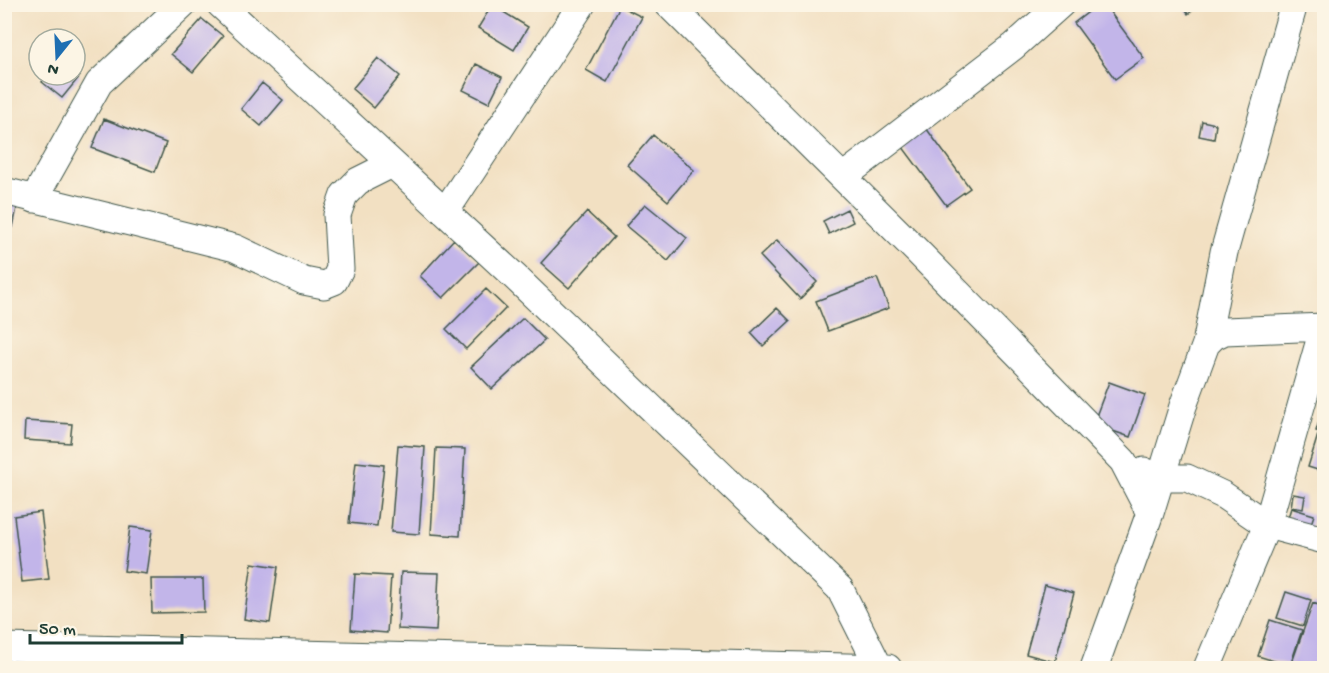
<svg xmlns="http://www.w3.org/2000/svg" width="1329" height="673" font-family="'Gochi Hand',sans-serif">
  <rect width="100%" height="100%" fill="#fcf5e5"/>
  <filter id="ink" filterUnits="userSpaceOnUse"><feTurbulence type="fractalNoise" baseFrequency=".0167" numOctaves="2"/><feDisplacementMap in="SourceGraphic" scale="12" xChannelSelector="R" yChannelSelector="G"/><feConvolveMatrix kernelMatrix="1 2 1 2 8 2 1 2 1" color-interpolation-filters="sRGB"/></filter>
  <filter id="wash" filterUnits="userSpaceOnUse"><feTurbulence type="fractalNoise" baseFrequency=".008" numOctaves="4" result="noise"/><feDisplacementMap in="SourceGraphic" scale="24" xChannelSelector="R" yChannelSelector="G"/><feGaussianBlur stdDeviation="1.35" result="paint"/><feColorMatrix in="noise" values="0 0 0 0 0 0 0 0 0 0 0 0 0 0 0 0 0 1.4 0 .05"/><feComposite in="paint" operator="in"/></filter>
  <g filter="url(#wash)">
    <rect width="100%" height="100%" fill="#f2e0c2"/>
    <g id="blocks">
      <path fill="#c2b5e9" d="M433,4H454L448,14Z
        M1099,4H1104L1144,58L1115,79L1074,23Z
        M1181,4H1201L1188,14Z
        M492,5L528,27L514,50L478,28Z
        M620,6L642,17L607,82L586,70Z
        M202,19L223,36L193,72L171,54Z
        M378,58L400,76L374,108L352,89Z
        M476,64L502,77L489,103L463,90Z
        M75,71L80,76L62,98L42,82L48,75H75Z
        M262,83L283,100L261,126L241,109Z
        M104,119L166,143L155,172L92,148Z
        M1202,121L1216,124L1214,139L1199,136Z
        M926,128L970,188L946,205L902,146Z
        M653,135L694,170L668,201L627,165Z
        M4,200L18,203L13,227L4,226Z
        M645,204L687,238L668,261L626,226Z
        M847,209L853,222L829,234L823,221Z
        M587,212L614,237L569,288L541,263Z
        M454,239L479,262L443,298L420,276Z
        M777,240L817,282L800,299L760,256Z
        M877,278L889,308L828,331L816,301Z
        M486,289L506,308L466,349L446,329Z
        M777,308L790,321L763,346L751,333Z
        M523,318L545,340L492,389L471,367Z
        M1109,382L1145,395L1130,437L1093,424Z
        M1324,405V433L1316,431Z
        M25,421L72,424L70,443L24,440Z
        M1318,435L1324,437V472L1308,467Z
        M398,445L425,447L419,534L391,532Z
        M436,448L465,449L460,536L431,534Z
        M356,462L384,465L377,526L349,523Z
        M1293,494L1305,496L1303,509L1291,507Z
        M1291,508L1314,515L1309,530L1286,524Z
        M41,512L49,579L22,582L14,516Z
        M130,527L152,530L146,574L124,571Z
        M252,563L278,567L270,623L244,619Z
        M401,572L439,573L436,631L398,629Z
        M355,574L391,576L387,633L351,630Z
        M151,579H203L204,612L152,613Z
        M1045,585L1074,593L1055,662L1026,654Z
        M1286,592L1311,600L1303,626L1277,618Z
        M1313,603L1324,607V668H1290Z
        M1270,620L1302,630L1290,666L1258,656Z
        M35,657L36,668H4V661Z
        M125,665V668H104L103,667Z"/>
    </g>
  </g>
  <g filter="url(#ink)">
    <use href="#blocks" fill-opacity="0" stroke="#3f5549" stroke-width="1.5"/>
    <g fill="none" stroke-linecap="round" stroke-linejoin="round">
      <defs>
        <path id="minor" d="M220,4L515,277L840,589L879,667
          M668,4L917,251L1123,461L1150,513L1094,668
          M843,177L1014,46L1061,4
          M4,191L235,248L304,281L324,285L334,281L340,269L337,215L344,195L358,181L392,164
          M34,199L99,83L183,4
          M445,212L582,4
          M1206,344L1214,336L1225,331L1324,327
          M1144,471L1160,478H1187L1223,495L1267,525L1324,540
          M1150,513L1183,406L1206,344L1224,252L1294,4
          M4,647L888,668
          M1207,668L1267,525L1324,326"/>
      </defs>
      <use href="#minor" stroke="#3f5549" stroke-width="29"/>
      <use href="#minor" stroke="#fff" stroke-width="27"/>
    </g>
  </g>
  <rect width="1329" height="673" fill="none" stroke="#fcf5e5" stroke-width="24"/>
  <g transform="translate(57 57) rotate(198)"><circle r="28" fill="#fcf5e5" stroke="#a4ab9e" stroke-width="1.5"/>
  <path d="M0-4.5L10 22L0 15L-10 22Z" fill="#1f6fb2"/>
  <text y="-9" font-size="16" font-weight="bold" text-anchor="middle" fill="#1f3d34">N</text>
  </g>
  <path d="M30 634v9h152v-9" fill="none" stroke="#1f3d34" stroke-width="3"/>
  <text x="39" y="634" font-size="18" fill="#1f3d34" stroke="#fcf5e5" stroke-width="4.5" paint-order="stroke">50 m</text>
</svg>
